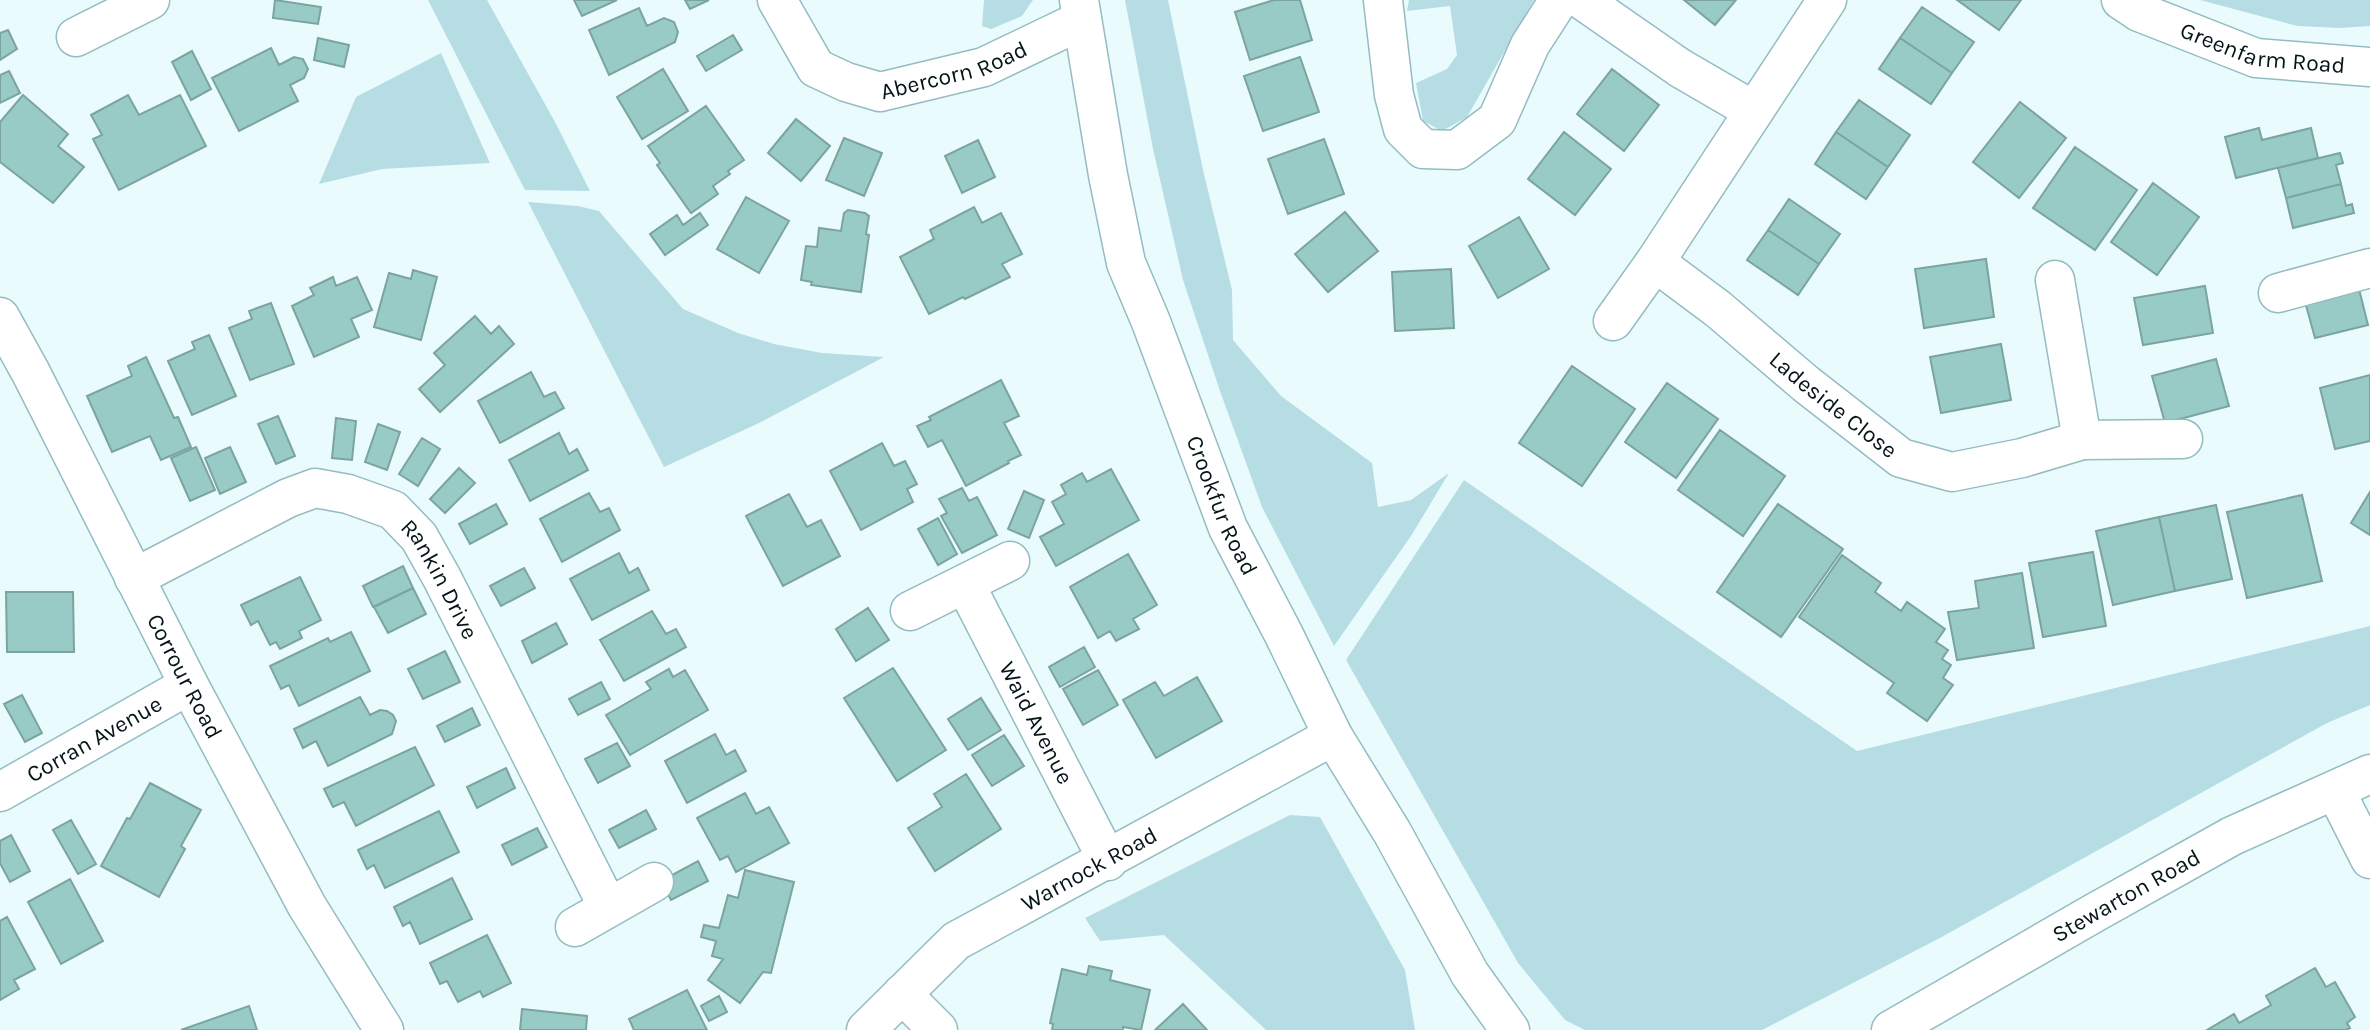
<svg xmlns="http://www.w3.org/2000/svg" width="2370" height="1030" font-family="Karla,sans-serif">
  <rect width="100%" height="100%" fill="#eafbfd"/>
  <path fill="#b6dde4" d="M428,0H487L555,122L590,191L525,190Z
    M984,0H1033L1022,16L991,29L982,26Z
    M1125,0H1168L1203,170L1232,290L1233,340L1281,396L1372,463L1378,507L1411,500L1449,473L1411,536L1334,646L1262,507L1220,391L1183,280L1153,149Z
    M1409,0H1534L1467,117L1442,131L1423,121L1416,83L1447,69L1457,55L1450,6L1407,11Z
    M2200,0H2370V26L2340,28L2297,26Z
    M441,53L490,163L382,169L319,184L356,97Z
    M528,202L578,206L599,211L683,309L738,333L774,344L822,353L884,357L759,423L664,467Z
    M1464,480L1857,751L2370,626V705L2327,723L1938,939L1762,1030H1585L1565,1020L1518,963L1346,660Z
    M1290,815L1320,817L1405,970L1415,1030H1266L1164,935L1100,941L1085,918Z"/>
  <path fill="#98cbc6" stroke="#7ba4a0" stroke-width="2" d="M275,0L321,7L318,24L273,18Z
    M574,0H617L582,16Z
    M685,0H709L690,9Z
    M1274,0H1300L1312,40L1250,60L1235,12Z
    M1684,0H1736L1715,25Z
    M1957,0H2021L1999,30Z
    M1922,7L1974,42L1952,73L1900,38Z
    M639,8L647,26L664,18L674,22L678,32L675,42L609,75L589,30Z
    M8,30L17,49L0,60V33Z
    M733,35L742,50L706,71L697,56Z
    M318,38L349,45L344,67L314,60Z
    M1900,38L1952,73L1931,104L1879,69Z
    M271,48L279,65L294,57L303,59L308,69L304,78L290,85L298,101L239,131L212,78Z
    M192,51L211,89L191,100L172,62Z
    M1300,57L1319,112L1263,131L1244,76Z
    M663,69L688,111L642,139L617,97Z
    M1612,69L1659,105L1624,151L1577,114Z
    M9,71L20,93L0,103V75Z
    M23,95L68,134L58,146L84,167L53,203L0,162V122Z
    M128,95L139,115L180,95L206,146L119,190L93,139L102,135L91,115Z
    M1859,100L1910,135L1888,167L1836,132Z
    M2020,102L2066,138L2019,198L1973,162Z
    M706,106L744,160L728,171L730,174L713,186L718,194L691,213L657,165L660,163L648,146Z
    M796,119L830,146L801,181L768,153Z
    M2259,128L2262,140L2311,128L2318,158L2236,178L2225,137Z
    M1564,132L1611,169L1575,215L1528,179Z
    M1836,132L1888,167L1866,199L1815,164Z
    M844,138L882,153L864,196L826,180Z
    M1324,139L1344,194L1288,214L1268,159Z
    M978,140L995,177L962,193L945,156Z
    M2075,147L2137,190L2095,250L2033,208Z
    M2340,153L2343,163L2336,165L2341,184L2286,198L2278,168Z
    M2153,183L2199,217L2157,275L2111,242Z
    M2341,184L2346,206L2352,204L2354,213L2293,228L2286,198Z
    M746,197L789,221L759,273L717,249Z
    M1789,199L1840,234L1819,264L1768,230Z
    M974,207L982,223L1001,213L1022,254L1002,264L1010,277L965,299L963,297L929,314L900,257L934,239L930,230Z
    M848,210L865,213L869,216L866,234L869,235L861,292L811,285L812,282L801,280L806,246L817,247L819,228L841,231L844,213Z
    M1345,212L1378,251L1328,292L1295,254Z
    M700,213L708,225L665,255L650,234L677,215L683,225Z
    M1519,217L1549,269L1498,298L1469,246Z
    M1768,230L1819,264L1798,295L1747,260Z
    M1986,259L1994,317L1924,328L1915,269Z
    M1451,269L1454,328L1395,331L1392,272Z
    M413,270L437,277L421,340L374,327L389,273L411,279Z
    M333,277L336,286L357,277L372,310L351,319L359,337L314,357L292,306L314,295L310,288Z
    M2358,285L2368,325L2315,338L2304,298Z
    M2205,286L2213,333L2143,345L2134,298Z
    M271,303L294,364L250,380L229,328L252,319L249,311Z
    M475,316L491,334L499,326L514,344L440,412L419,389L445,365L434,353Z
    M209,335L236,396L192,415L168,361L195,349L192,342Z
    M2001,344L2011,400L1941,413L1930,357Z
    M146,357L174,418L178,417L191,447L161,460L150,436L112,452L87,396L132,376L128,366Z
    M2216,359L2229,406L2165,423L2152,376Z
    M1572,366L1635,409L1582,486L1519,443Z
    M531,372L544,397L555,392L564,408L500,443L478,401Z
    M2370,375V441L2335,449L2320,388Z
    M1001,380L1019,416L1004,423L1021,455L1008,461L1009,463L966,486L942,440L928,447L917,426L931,420L929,417Z
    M1667,383L1718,419L1676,478L1625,442Z
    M278,416L295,456L276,464L258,424Z
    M336,418L356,421L352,460L332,458Z
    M378,424L400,432L387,470L365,462Z
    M1720,430L1785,476L1743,536L1678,490Z
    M559,433L569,454L577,449L588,470L530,501L509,460Z
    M422,438L440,449L418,486L399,474Z
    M882,443L894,466L905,461L917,484L907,489L913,502L861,530L830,471Z
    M196,447L215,490L190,501L171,458Z
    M230,447L246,482L220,494L205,458Z
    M459,468L475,483L445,513L430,499Z
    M1111,469L1139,520L1056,566L1040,537L1064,524L1052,502L1066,494L1061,485L1082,473L1087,482Z
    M962,488L969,501L977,497L997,535L962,553L941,516L947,513L939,499Z
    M1024,491L1044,500L1029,538L1008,529Z
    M2370,492V535L2351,523Z
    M589,493L600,512L609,508L620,530L562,562L540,519Z
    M789,494L807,527L821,520L840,556L783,586L746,516Z
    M2302,495L2322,581L2247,598L2227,512Z
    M496,504L507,524L470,544L459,524Z
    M1778,504L1843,549L1781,637L1717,592Z
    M2216,505L2232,579L2175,591L2159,517Z
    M2159,517L2175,591L2113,605L2096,531Z
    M938,518L957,554L938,565L918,529Z
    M2093,552L2106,626L2043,637L2029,563Z
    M619,553L629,573L638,568L649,590L592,620L570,579Z
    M1128,554L1157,605L1133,619L1139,629L1116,641L1110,631L1098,638L1070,587Z
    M1842,555L1881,583L1875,592L1901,611L1907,602L1945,629L1936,642L1948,650L1942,659L1951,665L1943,678L1953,685L1927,721L1887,693L1894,683L1799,617Z
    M403,566L413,588L373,607L363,586Z
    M524,568L535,588L501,606L490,586Z
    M2022,573L2034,648L1957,660L1948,612L1979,608L1975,581Z
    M300,577L321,620L299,631L302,638L280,649L276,642L270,645L258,621L251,625L241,605Z
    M413,588L426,614L388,633L374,607Z
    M6,592H73L74,652H7Z
    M868,608L889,640L856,661L836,629Z
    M652,611L666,634L676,629L686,647L624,681L600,640Z
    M556,623L567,644L532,663L522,641Z
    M351,632L370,671L299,706L289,685L281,689L270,666L328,638L330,642Z
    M1084,647L1095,667L1060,687L1049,667Z
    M445,651L460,682L423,699L408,669Z
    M893,668L946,750L897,781L844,698Z
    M669,669L673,677L685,670L708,710L630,755L606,715L651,689L646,682Z
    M1098,670L1118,705L1083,725L1063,689Z
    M1197,677L1222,721L1156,758L1123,700L1155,682L1164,696Z
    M601,682L610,699L578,715L569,699Z
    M22,695L42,733L25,742L4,704Z
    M360,697L370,715L380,710L387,711L393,715L396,721L392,734L328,766L316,741L303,748L294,729Z
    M981,698L1001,730L968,750L948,719Z
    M472,708L480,725L445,742L437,726Z
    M715,734L726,755L735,750L746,771L687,803L665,761Z
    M1004,735L1024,766L992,786L972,755Z
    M617,743L630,766L598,783L585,759Z
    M415,747L434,785L356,826L344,802L333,807L324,789Z
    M506,768L515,788L477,808L467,787Z
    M966,774L1001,829L935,871L908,828L942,807L934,794Z
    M150,783L201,810L181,846L185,849L159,897L101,866L127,818L130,819Z
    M745,793L756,814L769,807L789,843L736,872L728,856L720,860L697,818Z
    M646,810L656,829L619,848L609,830Z
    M439,811L459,852L385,888L374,865L367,869L358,850Z
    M71,820L96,864L78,874L53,830Z
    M537,828L547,847L512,865L502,845Z
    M11,835L30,871L10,882L0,863V841Z
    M698,861L708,881L671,900L661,881Z
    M745,870L794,882L771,973L763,972L740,1003L708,980L723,959L712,956L716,941L701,937L704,925L719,928L728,895L738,898Z
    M452,878L472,919L420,944L410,922L403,926L394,907Z
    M70,879L103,941L61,964L28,902Z
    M7,917L35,969L14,980L19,989L0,1000V921Z
    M487,935L511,983L483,997L480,991L458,1002L447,981L440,984L430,963Z
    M1089,966L1112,971L1110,980L1150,990L1141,1030L1123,1027V1030H1052L1053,1024L1050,1023L1062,969L1087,975Z
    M2315,968L2326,987L2335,982L2355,1017L2347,1023L2350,1028L2346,1030H2207L2234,1014L2239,1023L2271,1005L2266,996Z
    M687,990L707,1030H634L629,1019Z
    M719,996L727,1012L709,1021L701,1006Z
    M1183,1004L1207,1030H1155Z
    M249,1006L257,1030H181Z
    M522,1009L587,1016L586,1030H520Z"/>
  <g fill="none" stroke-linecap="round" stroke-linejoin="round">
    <defs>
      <g id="minor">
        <path id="s1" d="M777,0L816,68L846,82L880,92L984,67L1082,20"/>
        <path id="s2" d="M1079,0L1108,175L1126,263L1151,322L1228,528L1284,635L1333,736L1392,832L1470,974L1510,1030"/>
        <path d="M1383,0L1394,95L1403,129L1423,149L1457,150L1497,120L1530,45L1559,0"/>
        <path d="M1582,0L1680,68L1754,111"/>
        <path id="s3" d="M1827,0L1655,262L1718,309L1806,384L1901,458L1952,472L2022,458L2082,440L2055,280"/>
        <path id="s4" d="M2121,0L2139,12L2256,58L2370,67"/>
        <path d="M76,37L150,0"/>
        <path d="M2278,293L2370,268"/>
        <path id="s5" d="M0,317L31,373L189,685L307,906L384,1030"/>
        <path d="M1613,321L1655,262"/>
        <path d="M2082,440L2183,439"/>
        <path id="s6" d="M134,578L288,498L315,488L348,494L393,510L419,537L442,578L608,907"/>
        <path id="s7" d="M965,584L1108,861"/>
        <path d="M910,611L1010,561"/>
        <path d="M2335,790L2370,859"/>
        <path id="s8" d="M0,792L189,685"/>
        <path d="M575,927L654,882"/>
        <path d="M902,994L938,1030"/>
        <path id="s9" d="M866,1030L956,941L1333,736"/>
      </g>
      <g id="major">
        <path id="s10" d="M1891,1030L2094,913L2232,836L2370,774"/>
      </g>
    </defs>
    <use href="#minor" stroke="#93bcc3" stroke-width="41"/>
    <use href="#major" stroke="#93bcc3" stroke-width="41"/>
    <use href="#minor" stroke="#fff" stroke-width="38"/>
    <use href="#major" stroke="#fff" stroke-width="38"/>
  </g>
  <g text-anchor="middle" stroke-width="6" stroke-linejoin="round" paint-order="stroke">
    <g font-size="23" fill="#051517" stroke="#fff">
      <text dy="8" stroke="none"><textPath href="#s4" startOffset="152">Greenfarm Road</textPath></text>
      <text dy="8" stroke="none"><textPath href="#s1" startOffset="224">Abercorn Road</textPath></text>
      <text dy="8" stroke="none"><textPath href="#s3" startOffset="542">Ladeside Close</textPath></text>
      <text dy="8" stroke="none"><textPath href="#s2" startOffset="528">Crookfur Road</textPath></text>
      <text dy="8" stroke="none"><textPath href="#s6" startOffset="368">Rankin Drive</textPath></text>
      <text dy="8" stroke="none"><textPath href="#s5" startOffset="404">Corrour Road</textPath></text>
      <text dy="8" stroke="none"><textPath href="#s7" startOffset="156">Waid Avenue</textPath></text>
      <text dy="8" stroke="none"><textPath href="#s8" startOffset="108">Corran Avenue</textPath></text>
      <text dy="8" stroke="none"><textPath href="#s9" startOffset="278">Warnock Road</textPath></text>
      <text dy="8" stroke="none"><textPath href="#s10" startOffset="271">Stewarton Road</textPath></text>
    </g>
  </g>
</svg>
